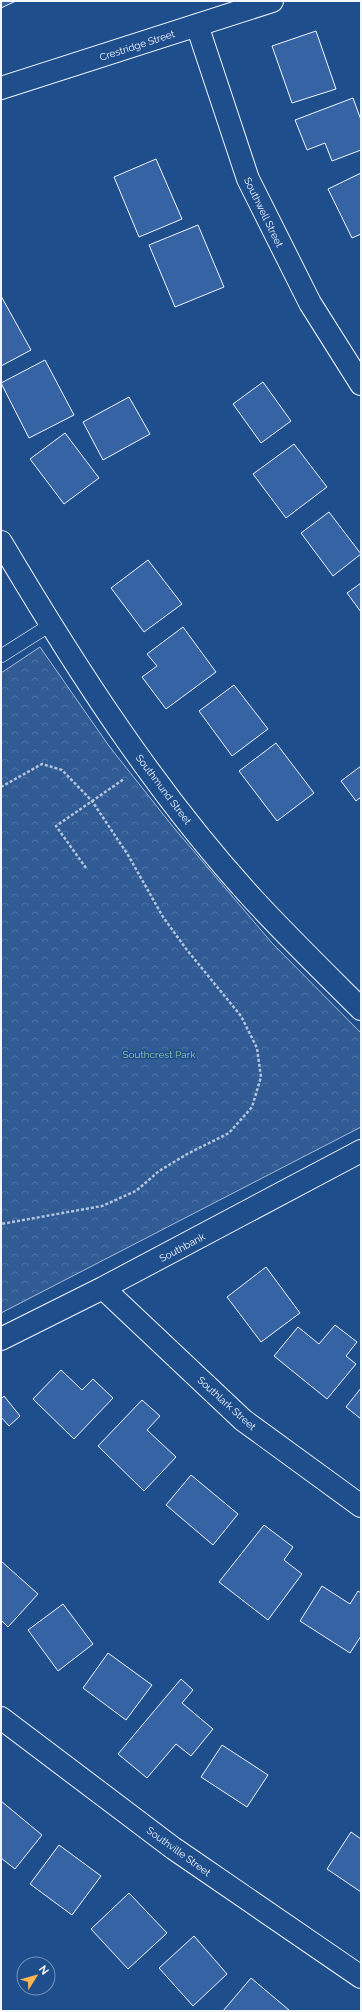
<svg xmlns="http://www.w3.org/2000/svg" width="362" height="2012" font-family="Raleway,sans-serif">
  <defs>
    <pattern id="park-crowns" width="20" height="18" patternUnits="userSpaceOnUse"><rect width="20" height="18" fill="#305b95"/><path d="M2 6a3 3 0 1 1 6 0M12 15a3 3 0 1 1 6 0" fill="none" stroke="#4e73a5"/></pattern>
  </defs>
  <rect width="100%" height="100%" fill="#1f4e8c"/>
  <path fill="url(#park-crowns)" stroke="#a8bbd7" d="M40,647L109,746L174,828L272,943L361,1033V1127L1,1313V673Z"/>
  <path fill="#3563a3" stroke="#f2f6ff" d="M1,1H16L1,8Z
    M316,31L336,89L292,103L272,46Z
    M353,98L361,120V150L332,161L325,143L307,150L295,120Z
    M156,159L182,219L139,237L114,177Z
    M361,173V234L352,238L328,189Z
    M198,225L224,287L175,307L149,245Z
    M1,296L31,350L1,366Z
    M45,360L74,415L29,438L1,383Z
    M263,382L291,421L261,443L233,404Z
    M129,397L150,434L103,460L83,422Z
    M65,433L99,478L64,504L30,459Z
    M294,444L327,487L286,518L253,474Z
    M329,512L361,554L333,576L301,533Z
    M148,560L182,604L144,632L111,588Z
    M361,583V612L347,593Z
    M183,627L216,672L166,709L142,677L157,666L147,654Z
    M234,685L268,729L232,756L199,711Z
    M276,743L314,793L277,821L239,771Z
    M361,766V797L356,801L341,781Z
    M266,1267L300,1313L261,1342L227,1297Z
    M335,1325L357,1342L346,1356L356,1364L327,1399L274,1356L298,1327L319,1344Z
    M61,1370L82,1390L93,1379L113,1398L74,1439L33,1399Z
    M361,1388V1419L346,1407Z
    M4,1396L20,1416L9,1426L1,1417V1399Z
    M142,1400L160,1416L147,1430L176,1457L144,1491L98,1446Z
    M191,1475L238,1514L213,1545L166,1505Z
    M264,1525L293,1547L284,1560L302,1574L268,1620L219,1582Z
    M1,1561L38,1594L8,1627L1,1620Z
    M322,1586L350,1604L358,1591L361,1593V1636L350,1653L300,1621Z
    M63,1604L93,1644L58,1671L28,1630Z
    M108,1653L152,1685L126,1720L83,1688Z
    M181,1679L193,1690L182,1703L213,1729L191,1756L176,1744L147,1778L118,1754Z
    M222,1745L268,1775L247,1807L201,1777Z
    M1,1801L42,1835L15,1869L1,1858Z
    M351,1832L361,1839V1892L327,1869Z
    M59,1845L101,1876L72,1915L30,1884Z
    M129,1893L167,1933L128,1969L91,1929Z
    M194,1936L227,1974L193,2006L159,1968Z
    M251,1978L289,2010L288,2011H223Z"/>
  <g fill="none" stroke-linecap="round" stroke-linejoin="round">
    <defs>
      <path id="service" d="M1,656L50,625"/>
      <path id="minor" d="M197,25L248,179L310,303L361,384
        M1,88L272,1
        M1,542C75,667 155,792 253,899C288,937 325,973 361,1009
        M103,1288L243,1420L361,1506
        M1,1339L103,1288L361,1151
        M1,1718L173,1848L361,1977"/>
    </defs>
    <use href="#service" stroke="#f2f6ff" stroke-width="14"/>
    <use href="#minor" stroke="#f2f6ff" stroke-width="24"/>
    <path stroke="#b3c4dc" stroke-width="2.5" stroke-dasharray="3 2" stroke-linecap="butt" d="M1,787L42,764L62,770L92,801L128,855L163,917L187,950L241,1016L257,1048L261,1077L252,1107L229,1133L189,1153L159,1171L136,1191L102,1206L1,1224
      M86,868L56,826L124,779"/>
    <use href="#service" stroke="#1f4e8c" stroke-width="13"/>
    <use href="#minor" stroke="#1f4e8c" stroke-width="22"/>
  </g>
  <g text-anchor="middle" stroke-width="3" stroke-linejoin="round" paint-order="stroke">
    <g font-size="10" fill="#f2f6ff" stroke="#1f4e8c">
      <text transform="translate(137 45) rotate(-18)" y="4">Crestridge Street</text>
      <text transform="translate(264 212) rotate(64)" y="4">Southwell Street</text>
      <text transform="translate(164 789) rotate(53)" y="4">Southmund Street</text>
      <text transform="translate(182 1247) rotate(-28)" y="4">Southbank</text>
      <text transform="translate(227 1403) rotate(42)" y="4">Southlark Street</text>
      <text transform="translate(179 1851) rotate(36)" y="4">Southville Street</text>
    </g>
    <g font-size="10" fill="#97c8a6" stroke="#1f4e8c">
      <text x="159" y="1058">Southcrest Park</text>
    </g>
  </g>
  <rect width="362" height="2012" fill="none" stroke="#f2f6ff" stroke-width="4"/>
  <g transform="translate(36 1976) rotate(53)"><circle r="19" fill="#1f4e8c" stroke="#7391ba"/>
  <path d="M0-3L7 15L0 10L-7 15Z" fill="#ffb74d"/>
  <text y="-6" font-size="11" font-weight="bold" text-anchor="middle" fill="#f2f6ff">N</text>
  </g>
</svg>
